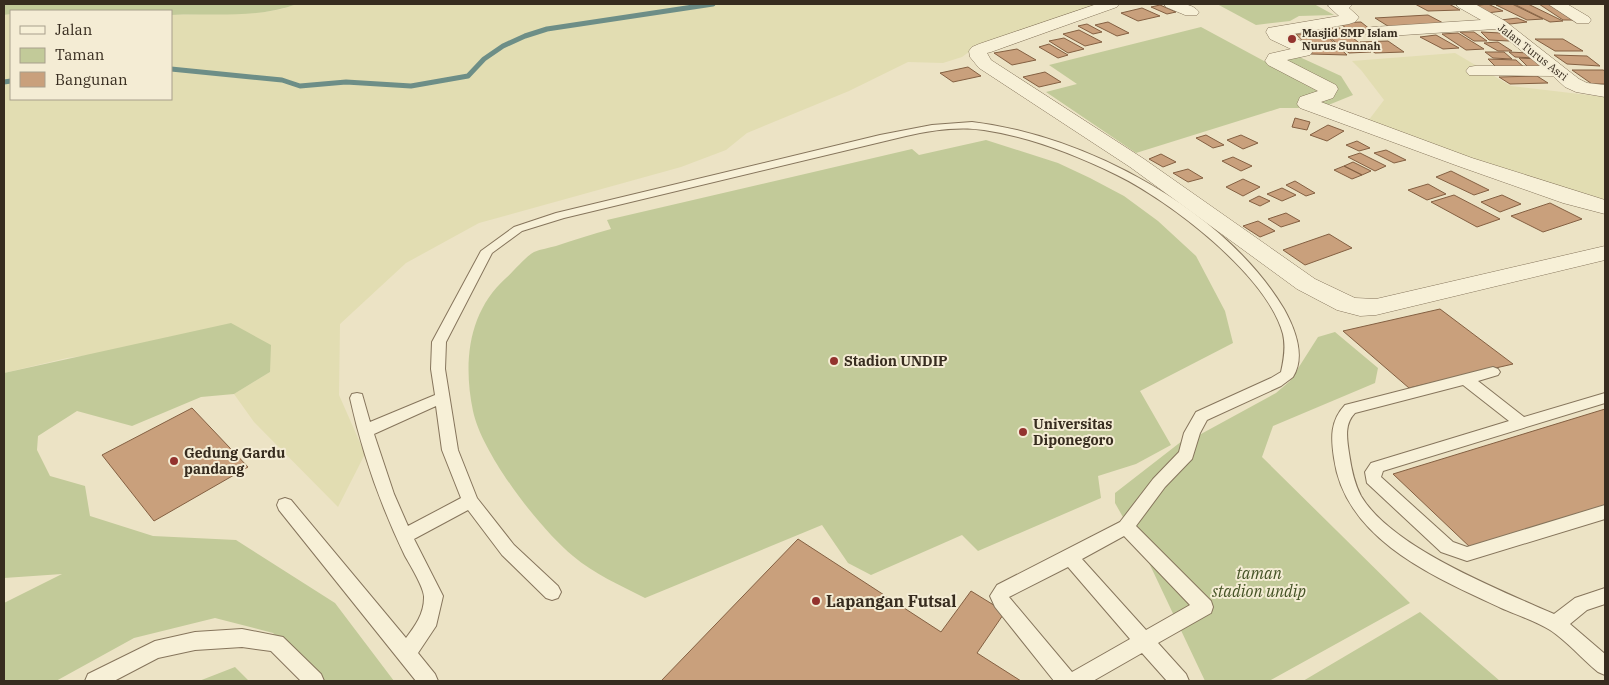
<svg xmlns="http://www.w3.org/2000/svg" width="1609" height="685" font-family="'IBM Plex Serif',serif">
  <rect width="100%" height="100%" fill="#ece3c5"/>
  <path fill="#e2ddb2" d="M297,4H1097L977,46L962,57L943,63L908,62L849,91L747,133L726,150L681,167L479,223L406,263L340,324L339,395L365,454L338,507L254,422L234,394L270,372L97,354L67,358L4,373V15L11,14V99H171V15L265,12L282,9Z
    M1455,53L1511,86L1605,97V204L1544,188L1365,125L1384,100L1361,70L1352,61Z"/>
  <path fill="#c2ca99" d="M4,4H297C257,19 213,13 171,15V11H11V14L4,15Z
    M1217,4H1314L1334,15L1299,16L1290,21L1256,25Z
    M1201,27L1264,61L1293,54L1341,76L1353,95L1321,108H1280L1136,153L1046,92L1077,84L1049,65Z
    M986,140L1058,163L1090,178L1124,196L1158,221L1196,256L1225,311L1233,343L1140,391L1171,445L1136,464L1098,476L1101,498L978,551L962,535L871,575L848,563L822,525L645,598C620,585 594,574 573,556C539,528 482,454 473,411C463,363 468,312 506,278C515,270 524,258 534,252C541,249 549,248 556,246C574,240 592,234 611,229L607,220L912,149L919,155Z
    M231,323L271,345L270,372L234,394L201,397L132,426L77,411L38,436L37,450L50,476L85,486L90,516L153,536L236,540L335,603L394,681H322L273,633L215,618L134,638L56,681H4V603L62,574L4,578V373Z
    M1335,332L1378,368L1375,383L1273,426L1262,457L1410,603L1269,681H1205L1150,565L1115,503V493L1182,441L1201,434L1276,393L1290,381L1318,337Z
    M1420,612L1500,681H1303Z
    M235,667L249,681H199Z"/>
  <g fill="none" stroke-linecap="round" stroke-linejoin="round">
    <path stroke="#6d8e87" stroke-width="5" d="M171,69L282,80L300,86L346,82L411,86L468,76L484,59L503,46L525,36L547,29L713,4
      M4,82L11,81"/>
  </g>
  <path fill="#c9a07c" stroke="#846042" d="M1415,4H1449L1460,10L1428,11Z
    M1488,4L1503,11L1487,13L1472,6Z
    M1512,4L1543,19L1527,20L1496,5Z
    M1514,4H1528L1563,21L1550,22Z
    M1539,4H1551L1575,20H1563Z
    M1160,5L1176,12L1167,14L1151,7Z
    M1142,8L1160,16L1138,21L1121,13Z
    M1428,15L1445,24L1391,28L1375,18Z
    M1517,18L1527,22L1510,24L1501,20Z
    M1108,22L1129,33L1117,36L1095,25Z
    M1361,22L1371,30H1349L1339,23Z
    M1087,24L1102,32L1093,34L1078,26Z
    M1340,28L1371,52L1349,53L1319,29Z
    M1079,30L1102,42L1085,46L1063,34Z
    M1460,32H1474L1487,41H1474Z
    M1481,32L1501,33L1509,41L1489,40Z
    M1458,33L1484,49L1466,50L1442,34Z
    M1296,34H1325L1347,55L1311,54L1304,47H1308Z
    M1436,35L1459,48L1443,49L1420,37Z
    M1064,38L1084,49L1068,53L1049,41Z
    M1535,39H1563L1583,51H1555Z
    M1388,41L1404,52L1375,53L1360,42Z
    M1498,42L1512,51H1498L1484,43Z
    M1049,44L1068,55L1058,58L1039,47Z
    M1017,49L1036,60L1012,65L994,53Z
    M1485,52H1504L1512,59L1493,58Z
    M1509,52L1529,53L1535,58L1515,57Z
    M1554,55L1587,56L1600,66L1567,64Z
    M1519,58L1539,59L1549,68L1528,67Z
    M1488,59L1516,60L1526,69L1497,68Z
    M968,67L981,76L953,82L940,73Z
    M1572,70H1603L1605,71V84H1592Z
    M1045,72L1061,82L1039,87L1023,77Z
    M1537,76L1548,83L1510,84L1499,77Z
    M1295,118L1310,122L1307,130L1292,127Z
    M1328,125L1344,131L1327,141L1310,135Z
    M1206,135L1224,145L1213,148L1196,138Z
    M1241,135L1258,143L1243,149L1227,140Z
    M1357,141L1370,148L1359,151L1346,145Z
    M1386,150L1406,160L1394,163L1374,153Z
    M1360,153L1386,166L1375,171L1348,157Z
    M1161,154L1176,162L1163,167L1149,159Z
    M1233,157L1252,166L1241,171L1222,161Z
    M1353,162L1371,171L1362,175L1344,166Z
    M1344,166L1362,175L1352,179L1334,170Z
    M1188,169L1203,178L1188,182L1173,173Z
    M1451,171L1489,190L1474,195L1436,177Z
    M1243,179L1260,187L1243,196L1226,187Z
    M1295,181L1315,193L1306,196L1286,185Z
    M1428,184L1446,194L1427,200L1408,190Z
    M1282,188L1296,195L1282,201L1267,194Z
    M1454,195L1500,219L1477,227L1431,202Z
    M1502,195L1521,204L1500,212L1481,202Z
    M1259,196L1270,201L1260,206L1249,201Z
    M1550,203L1582,219L1543,232L1511,216Z
    M1286,213L1300,221L1281,227L1268,219Z
    M1258,221L1275,231L1260,237L1243,226Z
    M1329,234L1352,248L1305,265L1283,250Z
    M1440,309L1513,364L1409,388L1343,331Z
    M192,408L248,467L154,521L102,455Z
    M1605,409V510L1472,549L1393,474Z
    M798,539L941,632L971,591L1005,612L977,653L1021,681H661Z"/>
  <g fill="none" stroke-linecap="round" stroke-linejoin="round">
    <defs>
      <path id="service" d="M972,122C1085,135 1225,210 1284,309C1295,329 1306,356 1293,377L1281,386L1207,420L1200,433L1192,459L1165,487L1136,526L1211,601L1213,607L1211,613L1158,643L1186,674L1189,681H1167L1142,653L1093,681H1054L995,607L990,596L997,585L1120,522L1153,479L1179,452L1184,433L1196,412L1271,378L1281,372C1284,359 1286,347 1283,334C1267,275 1170,201 1117,175C1076,155 1030,137 984,130C958,126 932,130 906,136L564,218L522,231L492,253L446,342L445,369L458,450L477,498L514,545L558,586L561,592L558,598L552,600L546,598L502,555L468,510L414,539L443,596L436,626L418,653L435,674L438,681H416L279,510L277,505L279,500L285,498L291,500L406,638C415,626 424,614 424,598C425,589 410,565 405,556C381,506 362,453 350,398L352,394L357,393L362,394L370,422L435,395L431,369L432,342L481,251L514,227L556,213L880,135L932,125ZM436,406L442,450L461,498L408,526L394,494L374,434ZM1124,536L1190,605L1146,630L1082,559ZM1068,567L1130,639L1072,672L1009,597Z
        M1493,367L1498,369L1500,372L1498,375L1478,381L1524,417L1605,393V403L1383,471L1381,477L1453,542L1467,547L1605,505V519L1467,561L1441,552L1367,483L1365,472L1371,463L1509,421L1463,385L1355,413C1344,424 1347,439 1349,453C1351,467 1354,483 1361,496C1392,548 1500,590 1554,614L1575,598L1605,588V604L1587,610L1570,624L1605,654V675L1598,672C1582,659 1567,641 1550,630C1535,621 1517,615 1501,608C1435,577 1345,540 1334,458C1331,438 1330,421 1345,405Z
        M242,629L283,637L321,674L324,681H301L271,651L242,647L195,650L158,658L114,681H85L88,674L155,641L195,632Z"/>
      <path id="minor" d="M1097,4H1119L1117,7L991,52L987,53L991,60L1144,159L1315,279L1355,298L1376,299L1605,246V260L1376,315L1360,316L1337,310L1297,289L1130,167L979,68L970,57L969,51L972,47L979,44Z
        M1164,4C1175,3 1192,2 1199,12L1197,15H1185L1166,7Z
        M1330,4H1353L1349,8L1359,17L1355,22L1349,24L1288,35L1310,45L1313,51L1310,55L1287,60L1336,85L1338,89L1333,98L1321,102L1472,158L1605,200V214L1563,203L1458,166L1300,108L1297,104L1300,97L1318,91L1268,65L1265,61L1269,54L1291,49L1270,39L1266,32L1268,28L1274,27L1339,16L1328,6Z
        M1456,4H1475L1505,21L1579,79L1587,83L1605,85V97L1576,92L1565,87L1553,76L1469,75L1466,71L1469,67L1475,66H1540L1495,29L1373,37L1367,36L1365,32L1367,28L1373,27L1481,20L1458,7Z
        M1548,4H1567L1589,17L1591,20L1589,23H1577Z"/>
    </defs>
    <use href="#service" stroke="#86755c" stroke-width="2"/>
    <use href="#minor" stroke="#86755c" stroke-width="1"/>
    <use href="#service" fill="#f7f0d7" fill-rule="evenodd"/>
    <use href="#minor" fill="#f7f0d7" fill-rule="evenodd"/>
  </g>
  <g fill="#93332e" stroke="#f4ecd4" stroke-width="2">
    <circle cx="1292" cy="39" r="5"/>
    <circle cx="834" cy="361" r="5"/>
    <circle cx="1023" cy="432" r="5"/>
    <circle cx="174" cy="461" r="5"/>
    <circle cx="816" cy="601" r="5"/>
  </g>
  <g text-anchor="middle" stroke-width="4" stroke-linejoin="round" paint-order="stroke">
    <g font-size="11" font-weight="bold" fill="#372c1f" stroke="#f4ecd4" text-anchor="start">
      <text x="1302" y="37">Masjid SMP Islam<tspan x="1302" dy="13">Nurus Sunnah</tspan></text>
    </g>
    <g font-size="11" fill="#372c1f" stroke="#f4ecd4">
      <text transform="translate(1533 52) rotate(38)" y="4">Jalan Turus Asri</text>
    </g>
    <g font-size="14" font-weight="bold" fill="#372c1f" stroke="#f4ecd4" text-anchor="start">
      <text x="844" y="366">Stadion UNDIP</text>
      <text x="1033" y="429">Universitas<tspan x="1033" dy="16">Diponegoro</tspan></text>
      <text x="184" y="458">Gedung Gardu<tspan x="184" dy="16">pandang</tspan></text>
    </g>
    <g font-size="16" font-style="italic" fill="#455326" stroke="#f4ecd4">
      <text x="1259" y="579">taman<tspan x="1259" dy="18">stadion undip</tspan></text>
    </g>
    <g font-size="16" font-weight="bold" fill="#372c1f" stroke="#f4ecd4" text-anchor="start">
      <text x="826" y="607">Lapangan Futsal</text>
    </g>
  </g>
  <rect width="1609" height="685" fill="none" stroke="#372c1f" stroke-width="10"/>
  <rect x="10" y="10" width="162" height="90" fill="#f4ecd4" stroke="#a89f8c"/>
  <rect x="20" y="26" width="25" height="8" fill="#f7f0d7" stroke="#a89f8c"/>
  <text x="55" y="35" font-size="15" fill="#372c1f">Jalan</text>
  <rect x="20" y="48" width="25" height="15" fill="#c2ca99" stroke="#a89f8c"/>
  <text x="55" y="60" font-size="15" fill="#372c1f">Taman</text>
  <rect x="20" y="72" width="25" height="15" fill="#c9a07c" stroke="#a89f8c"/>
  <text x="55" y="85" font-size="15" fill="#372c1f">Bangunan</text>
</svg>
